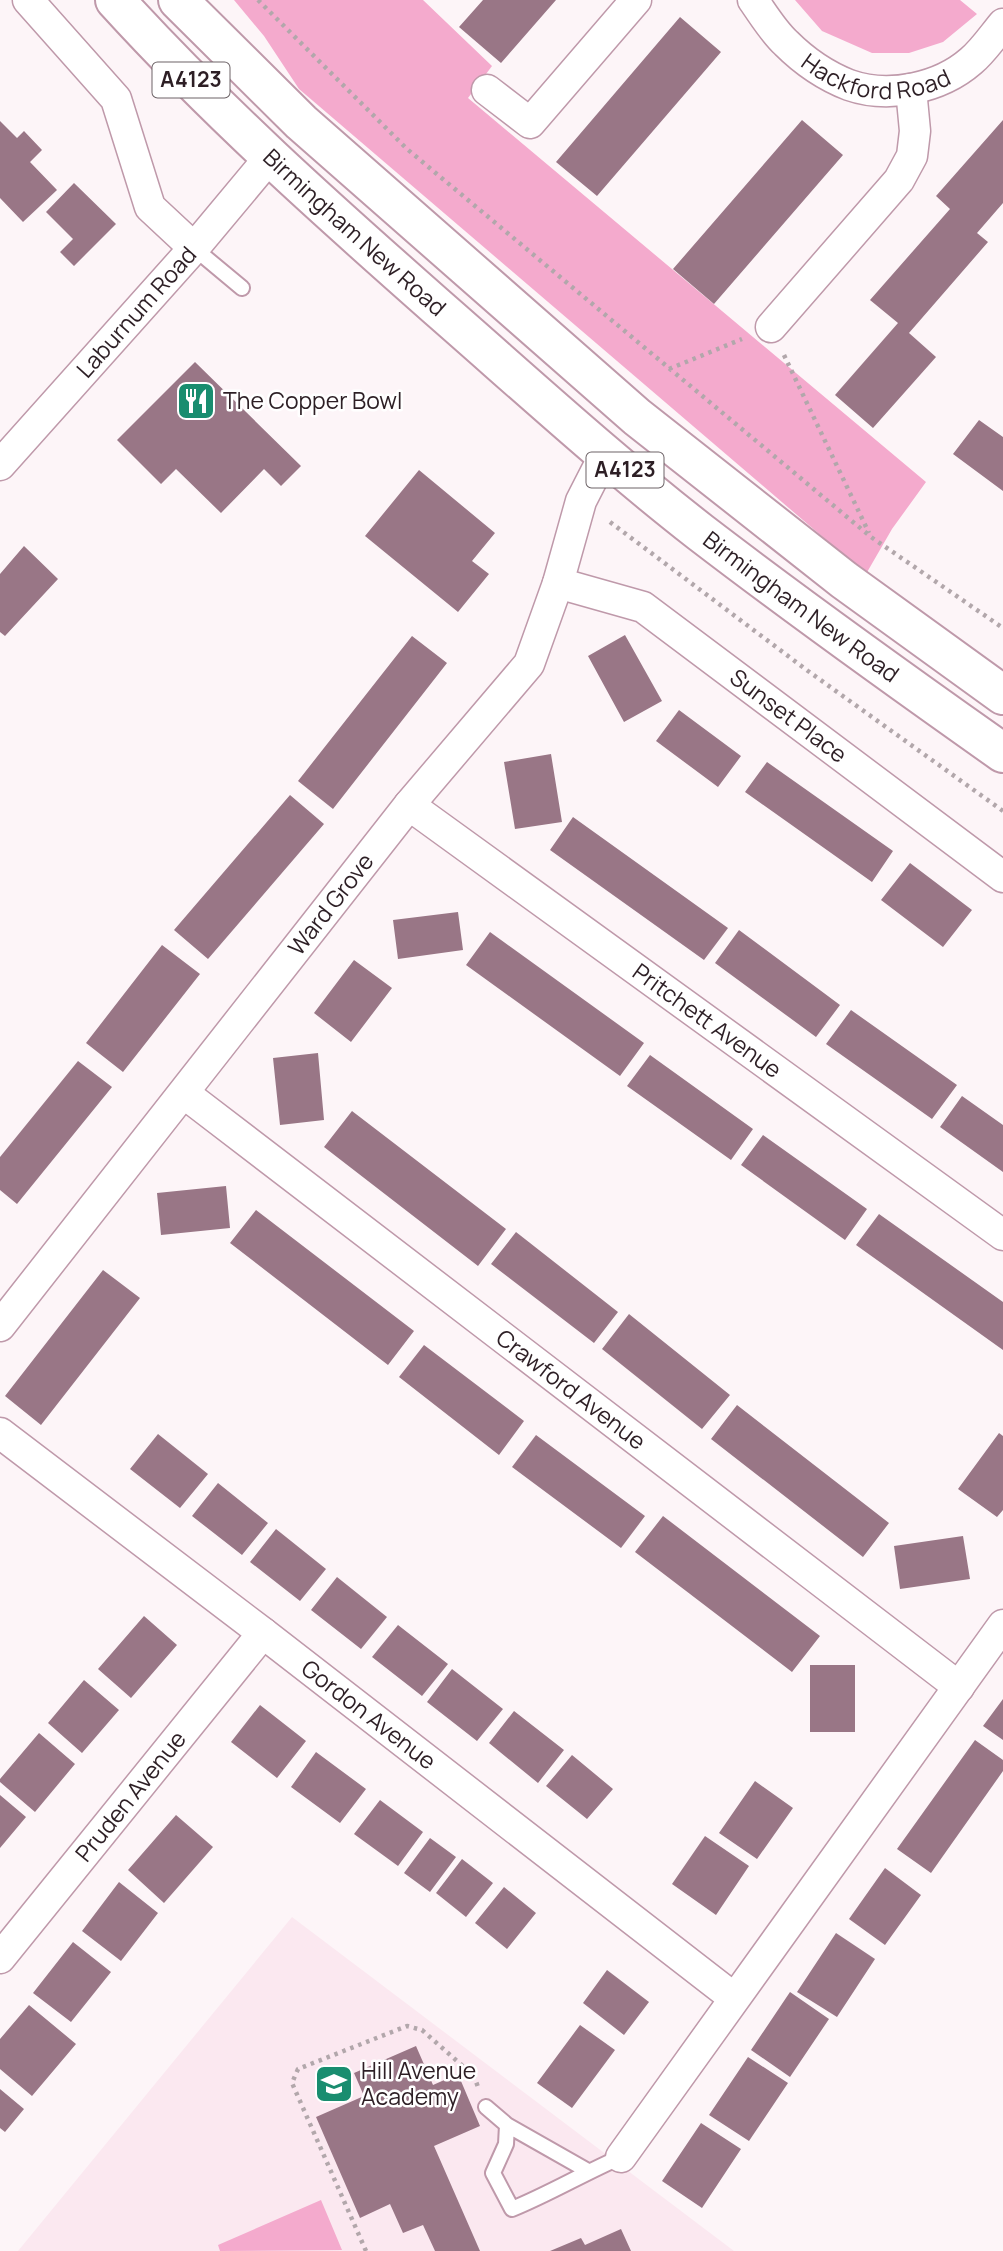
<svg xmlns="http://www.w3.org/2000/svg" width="1003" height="2251" font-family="Manrope,sans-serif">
  <rect width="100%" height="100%" fill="#fdf5f8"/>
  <path fill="#fbe8f0" d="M292,1917L734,2251H18Z"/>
  <path fill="#f4aacd" d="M234,0H423L492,66L468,98L926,482L892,529L866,574L299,89L264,36Z
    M795,0H960L977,14L943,42L909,53H872L822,31Z
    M321,2200L342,2250L220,2251L218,2245Z"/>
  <path fill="#997686" d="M483,0H556L501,63L459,27Z
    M680,17L721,52L597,196L556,162Z
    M802,120L843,155L714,304L673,269Z
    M1003,120V203L977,233L988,242L909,333L936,357L873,428L835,395L898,323L870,300L950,209L936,196Z
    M0,121L17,138L24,131L42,150L30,162L57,190L23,222L0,198Z
    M74,183L116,224L74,266L60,252L73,239L46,212Z
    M195,362L301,466L281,486L264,469L221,513L176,469L161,484L117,440Z
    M979,420L1003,437V491L953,454Z
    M419,470L495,533L472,561L489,574L458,612L365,536Z
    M24,546L58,579L5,636L0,632V574Z
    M625,635L662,701L624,722L588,656Z
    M412,636L447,663L333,809L298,781Z
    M679,710L741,756L718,787L656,741Z
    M551,754L562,822L515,829L504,762Z
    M767,762L893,851L872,882L745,792Z
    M290,795L324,824L208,959L174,930Z
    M573,817L728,928L704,960L550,850Z
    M910,863L972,910L943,947L881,900Z
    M458,912L463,950L398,959L393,920Z
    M739,930L840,1005L816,1037L715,963Z
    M490,932L644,1043L620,1076L466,965Z
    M162,945L200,974L123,1072L86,1043Z
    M354,960L392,988L351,1042L314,1013Z
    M851,1010L957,1085L932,1119L826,1044Z
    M318,1053L324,1120L280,1125L273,1058Z
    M650,1055L753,1129L731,1160L627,1086Z
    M78,1061L112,1087L17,1204L0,1190V1157Z
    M962,1096L1003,1125V1172L940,1127Z
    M352,1111L506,1229L478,1266L324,1147Z
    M763,1135L867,1209L845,1240L741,1165Z
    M226,1186L230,1228L161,1235L157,1193Z
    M256,1210L414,1331L388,1365L230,1243Z
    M879,1214L1003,1302V1350L856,1245Z
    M516,1232L618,1312L594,1343L491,1264Z
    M103,1270L140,1298L41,1425L5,1396Z
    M629,1314L730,1395L702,1429L602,1349Z
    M424,1345L524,1421L499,1455L399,1377Z
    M737,1405L889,1523L863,1557L711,1439Z
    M999,1433L1003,1436V1510L997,1517L958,1489Z
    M158,1434L208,1474L180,1508L130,1469Z
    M536,1435L645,1516L621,1548L512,1467Z
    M218,1483L268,1523L242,1555L192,1516Z
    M663,1516L820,1636L792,1672L635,1552Z
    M276,1529L326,1569L300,1601L250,1562Z
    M963,1536L970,1579L900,1589L894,1546Z
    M337,1577L387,1617L361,1649L311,1610Z
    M144,1616L177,1645L131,1698L98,1669Z
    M398,1625L448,1664L422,1696L372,1657Z
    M810,1665H855V1732H810Z
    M452,1669L503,1709L477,1741L427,1702Z
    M84,1680L119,1710L82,1753L48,1723Z
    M1003,1699V1740L983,1726Z
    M260,1705L306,1741L277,1778L231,1742Z
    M514,1711L564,1750L538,1783L489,1743Z
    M39,1733L75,1764L35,1812L0,1782V1779Z
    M975,1740L1003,1760V1771L931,1873L897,1849Z
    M316,1752L366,1789L340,1823L291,1787Z
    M572,1755L613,1789L587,1819L546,1786Z
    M755,1781L793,1808L757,1859L719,1833Z
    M0,1795L26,1817L0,1848Z
    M380,1800L423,1832L398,1866L354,1834Z
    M176,1815L213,1847L164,1903L128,1870Z
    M705,1836L749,1866L716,1915L672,1884Z
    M430,1838L456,1857L430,1892L404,1873Z
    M462,1859L493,1883L466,1917L436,1893Z
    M885,1868L921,1895L885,1945L849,1919Z
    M119,1882L158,1913L121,1961L82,1931Z
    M504,1887L536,1913L507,1949L475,1923Z
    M836,1933L875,1959L837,2017L797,1992Z
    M73,1942L111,1972L71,2022L33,1993Z
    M607,1970L649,2002L624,2035L583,2003Z
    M790,1992L829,2019L790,2077L751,2050Z
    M29,2005L76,2044L32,2096L0,2069V2039Z
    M580,2025L615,2050L572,2108L537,2083Z
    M416,2046L433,2085L458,2074L480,2126L434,2146L480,2251H435L423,2225L403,2233L390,2204L360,2218L316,2117L364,2096L354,2073Z
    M748,2057L788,2083L749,2141L709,2115Z
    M0,2089L24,2109L5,2132L0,2128Z
    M701,2123L741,2149L702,2208L662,2181Z
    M621,2229L631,2251H550L581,2238L585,2245Z"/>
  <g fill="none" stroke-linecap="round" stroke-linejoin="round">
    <defs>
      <path id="service" d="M194,248L242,288
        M486,2107L507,2125L506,2144L493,2173L512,2209C549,2194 584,2173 621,2157
        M507,2125L588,2171"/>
      <g id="minor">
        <path d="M28,0L116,99L150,207L194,248"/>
        <path id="s1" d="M753,0C763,14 773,31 786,43C803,60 826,76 849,85C889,99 940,88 971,61C983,51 993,36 1003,24"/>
        <path d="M487,90L530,123L636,0"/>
        <path d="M771,327L899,180L912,156L915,131L911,89"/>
        <path id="s2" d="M0,465L194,248L270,157"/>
        <path id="s3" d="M558,583L643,607L1003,877"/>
        <path id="s4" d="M409,805L1003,1235"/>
        <path id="s5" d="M185,1094L959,1687"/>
        <path id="s6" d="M0,1326L409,805L529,664L558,583L581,501L605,454"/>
        <path id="s7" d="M0,1433L263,1633L734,1998"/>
        <path id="s8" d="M0,1958L263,1633"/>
        <path d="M621,2157L1003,1625"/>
      </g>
      <g id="trunk">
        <path id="s9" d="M115,0C215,110 326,209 437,307C524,383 609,461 700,532C799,608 901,681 1003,753"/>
        <path d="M178,0L301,122L637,417L844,580L1003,695"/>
      </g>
    </defs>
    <use href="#service" stroke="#bf99aa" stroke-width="18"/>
    <use href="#minor" stroke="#bf99aa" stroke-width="33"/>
    <use href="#trunk" stroke="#bf99aa" stroke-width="42"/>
    <path stroke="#b2a7ab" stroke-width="4.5" stroke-dasharray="3.5 5" stroke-linecap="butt" d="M258,0L407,149L871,537L1003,628
      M784,355L869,533
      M669,369L742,339
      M610,522L808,671L1003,811
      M366,2251L292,2083L298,2069L407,2026L422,2030L474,2076L478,2087"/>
    <use href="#service" stroke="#fff" stroke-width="14"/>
    <use href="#minor" stroke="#fff" stroke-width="30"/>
    <use href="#trunk" stroke="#fff" stroke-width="38"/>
  </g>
  <defs>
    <symbol id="restaurant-square" viewBox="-11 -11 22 22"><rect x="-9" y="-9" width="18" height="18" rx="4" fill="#198d6f" stroke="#fff"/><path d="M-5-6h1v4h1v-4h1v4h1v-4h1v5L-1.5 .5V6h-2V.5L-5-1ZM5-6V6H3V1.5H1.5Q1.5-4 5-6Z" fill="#fff"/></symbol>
    <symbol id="school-square" viewBox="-11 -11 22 22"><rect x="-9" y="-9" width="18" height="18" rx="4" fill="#198d6f" stroke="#fff"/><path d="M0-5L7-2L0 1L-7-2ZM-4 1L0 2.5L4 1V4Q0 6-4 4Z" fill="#fff"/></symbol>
  </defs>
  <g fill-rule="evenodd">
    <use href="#restaurant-square" x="174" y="379" width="44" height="44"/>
    <use href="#school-square" x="312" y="2062" width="44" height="44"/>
  </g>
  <g text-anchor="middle" stroke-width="5" stroke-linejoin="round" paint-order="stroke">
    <g fill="#fff" stroke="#6c6266" stroke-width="2">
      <rect x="152.5" y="62.5" width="77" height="35" rx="5"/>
      <rect x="586.5" y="452.5" width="77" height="35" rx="5"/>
    </g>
    <g font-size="21" font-weight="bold" fill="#2d1f25">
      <text x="191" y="87">A4123</text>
      <text x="625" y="477">A4123</text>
    </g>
    <g font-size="23" fill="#2d1f25" stroke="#fff">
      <text dy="8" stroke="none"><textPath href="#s1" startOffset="156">Hackford Road</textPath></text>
      <text dy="8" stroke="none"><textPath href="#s9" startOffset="334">Birmingham New Road</textPath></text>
      <text dy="8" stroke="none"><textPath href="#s2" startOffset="205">Laburnum Road</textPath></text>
      <text dy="8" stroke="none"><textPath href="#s9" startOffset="917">Birmingham New Road</textPath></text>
      <text dy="8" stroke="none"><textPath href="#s3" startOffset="270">Sunset Place</textPath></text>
      <text dy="8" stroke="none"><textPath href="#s6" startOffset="536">Ward Grove</textPath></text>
      <text dy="8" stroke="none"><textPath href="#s4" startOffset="368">Pritchett Avenue</textPath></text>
      <text dy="8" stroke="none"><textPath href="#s5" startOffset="486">Crawford Avenue</textPath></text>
      <text dy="8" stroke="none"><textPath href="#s7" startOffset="464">Gordon Avenue</textPath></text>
      <text dy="8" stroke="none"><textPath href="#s8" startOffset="208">Pruden Avenue</textPath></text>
    </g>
    <g font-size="23" fill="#2d1f25" stroke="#fff" text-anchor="start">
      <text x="223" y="409">The Copper Bowl</text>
      <text x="361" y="2079">Hill Avenue<tspan x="361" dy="26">Academy</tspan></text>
    </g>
  </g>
</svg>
